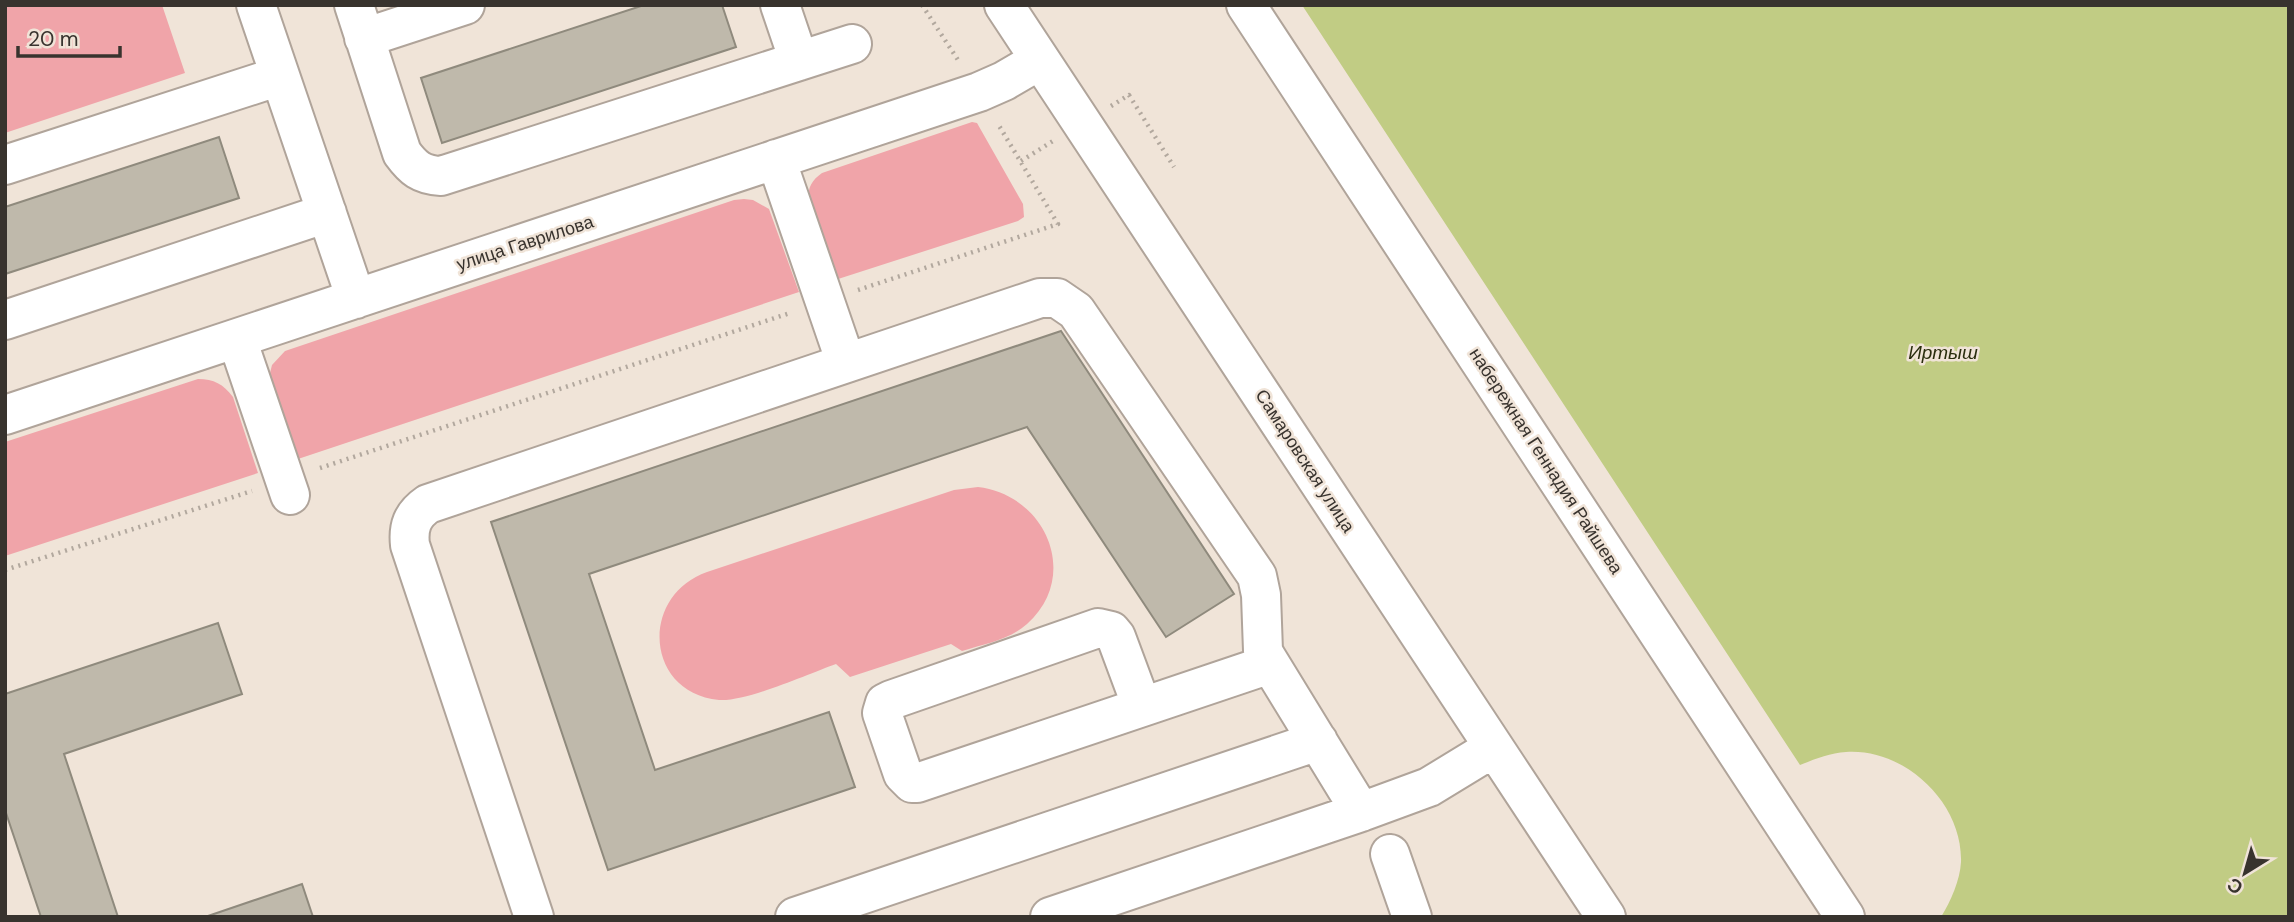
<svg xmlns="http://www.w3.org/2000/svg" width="2294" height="922" font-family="'DM Sans',sans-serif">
  <rect width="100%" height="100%" fill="#f0e4d8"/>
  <path fill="#f0a4a9" d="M5,5H162L185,73L5,133Z
    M972,122L977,123L1023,204L1024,217L1018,221L835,280L808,200C808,187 812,180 822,173Z
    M744,199L753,200L769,209L799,292L292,461L269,377L272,365L285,351L734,200Z
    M198,379C214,379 223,384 233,397L258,473L5,556V442Z
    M978,487C1046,495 1081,576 1027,624C1009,640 984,644 962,651L951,644L850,677L836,664C808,674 746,702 719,700C645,693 639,596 707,572L954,490Z"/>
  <path fill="#c1cc84" d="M1302,5H2289V917H1941C1951,901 1960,880 1961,862C1963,803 1905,748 1846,752C1830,753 1815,759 1800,765Z"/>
  <path fill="#bfb9ab" stroke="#8f8a7d" stroke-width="2" d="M644,5H722L736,47L442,143L421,78Z
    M219,137L239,198L5,274V207Z
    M1061,331L1234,594L1166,637L1027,427L589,574L655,770L829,712L855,787L608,870L491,522Z
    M218,623L242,694L64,754L118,917H41L5,810V694Z
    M302,884L313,917H205Z"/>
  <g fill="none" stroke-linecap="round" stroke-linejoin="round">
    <defs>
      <path id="minor" d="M256,5L356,299
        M354,5L402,153C413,168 421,175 441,176L852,44
        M780,5L799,61
        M1004,5L1606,917
        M1246,5L1845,917
        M364,38L465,5
        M776,159L846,363
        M5,165L280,76
        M5,320L327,213
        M237,339L290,495
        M5,415L979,92L1004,81L1040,60
        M1142,707L1116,637L1111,631L1098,628L891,700L885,703L882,713L903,774L912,783H917L1270,664
        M1390,854L1412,917
        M534,917L410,545C408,527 412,515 428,504L1040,298H1057L1076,311L1257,576L1261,595L1263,651L1266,657L1361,812
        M795,917L1318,741
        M1050,917L1361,812L1429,787L1493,748"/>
    </defs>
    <use href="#minor" stroke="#b0a49a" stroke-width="42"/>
    <path stroke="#b2a89e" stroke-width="4.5" stroke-dasharray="2 5" stroke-linecap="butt" d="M922,5L958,60
      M1111,106L1129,95L1174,167
      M1021,161L1053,141
      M858,290L1058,224L998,124
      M320,468L790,313
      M5,570L252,491"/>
    <use href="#minor" stroke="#fff" stroke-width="38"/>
  </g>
  <g text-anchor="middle" stroke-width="5" stroke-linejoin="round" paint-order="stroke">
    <g font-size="18" fill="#38332e" stroke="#f0e4d8">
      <text transform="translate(525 243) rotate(-18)" y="6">улица Гаврилова</text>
      <text transform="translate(1305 461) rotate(57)" y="6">Самаровская улица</text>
      <text transform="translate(1546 461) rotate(57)" y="6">набережная Геннадия Райшева</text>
    </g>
    <g font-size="19" font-style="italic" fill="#2a2e0e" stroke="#f0e4d8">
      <text x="1943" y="359">Иртыш</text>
    </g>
  </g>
  <rect width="2294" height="922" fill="none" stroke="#38332e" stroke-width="14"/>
  <g transform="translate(2245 873) rotate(217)" stroke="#f0e4d8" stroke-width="5" paint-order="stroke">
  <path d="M0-5L12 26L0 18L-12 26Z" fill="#38332e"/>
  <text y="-10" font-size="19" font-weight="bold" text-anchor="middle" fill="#38332e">С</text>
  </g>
  <path d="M18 46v10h102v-10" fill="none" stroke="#38332e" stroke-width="3.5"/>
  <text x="28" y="46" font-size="21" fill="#38332e" stroke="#f0e4d8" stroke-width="5" paint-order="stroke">20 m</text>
</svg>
